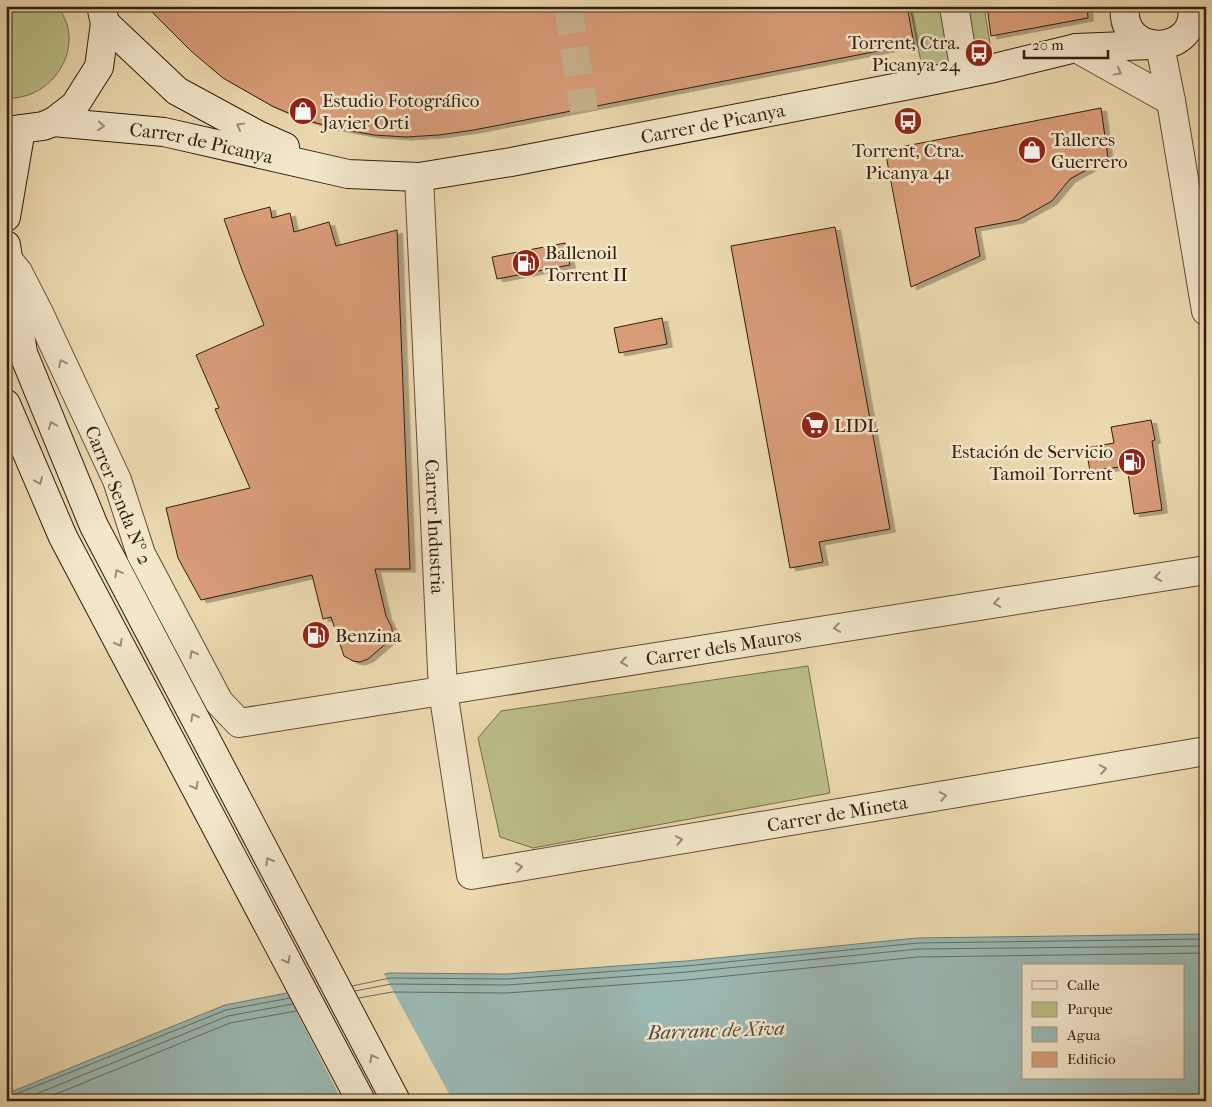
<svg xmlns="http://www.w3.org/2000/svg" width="1212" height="1107" font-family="'IM FELL French Canon',serif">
  <defs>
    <filter id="shadow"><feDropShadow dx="5.5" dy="3" stdDeviation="0" flood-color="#0004"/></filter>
  </defs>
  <rect width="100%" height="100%" fill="#ecd9af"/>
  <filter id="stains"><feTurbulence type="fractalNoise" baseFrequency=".004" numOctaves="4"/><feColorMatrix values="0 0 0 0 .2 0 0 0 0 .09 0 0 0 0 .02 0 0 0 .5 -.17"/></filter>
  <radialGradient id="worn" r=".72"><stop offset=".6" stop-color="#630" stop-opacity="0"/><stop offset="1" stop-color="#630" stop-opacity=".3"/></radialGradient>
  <path fill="#bcbe88" stroke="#776e4a" d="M6,6H59C61,12 65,18 67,24C78,61 45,101 6,98Z
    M910,6H984L994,68L925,82Z
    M808,666L830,793L533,848L500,837L478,738L501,711Z"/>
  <path fill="#9bb9b4" stroke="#717b71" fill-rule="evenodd" d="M1206,934V1101H6V1094L225,1005L390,973L507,974L686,961L917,938ZM1023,966H1183V1078H1023Z"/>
  <path fill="#ecd9af" d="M383,972L453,1101H342L286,991Z"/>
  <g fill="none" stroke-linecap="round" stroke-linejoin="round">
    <path stroke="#666b60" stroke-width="1" d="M352,986L390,978L507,979L686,966L918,943L1206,939
      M355,991L391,984L507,985L687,972L918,949L1206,946
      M359,998L392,992L507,993L687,980L918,957L1206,953
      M6,1098L226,1010L290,998
      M19,1101L228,1016L293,1004
      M39,1101L230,1023L296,1011"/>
  </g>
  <path fill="#d89c78" stroke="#321d0d" filter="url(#shadow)" d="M146,6H907L914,44L474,130L439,135L406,137L374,135L330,127L300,118L272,106L223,78L191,51Z
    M987,6H1087L1088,18L991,36Z
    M1101,108L1108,158L1070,179L1052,201L1018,220L975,228L980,256L911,287L885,150Z
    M270,207L272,218L290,213L294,232L329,222L336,246L397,230L410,569H375L386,616L392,628V635L389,641L368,659L360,662L353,661L344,656L331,617L323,619L312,575L201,600L178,558L166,508L250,488L215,409L219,408L196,355L264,325L242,270L224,219Z
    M835,227L890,529L819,542L823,562L790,568L731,246Z
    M565,243L570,265L497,279L492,257Z
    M662,318L667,344L619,353L614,328Z
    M1151,420L1155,440L1152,441L1162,510L1134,514L1127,466L1090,471L1086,448L1114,443L1111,427Z"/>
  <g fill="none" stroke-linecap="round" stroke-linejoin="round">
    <path stroke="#c7b38f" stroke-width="28" stroke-dasharray="28 14" stroke-linecap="butt" d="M568,6L584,111"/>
    <defs>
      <g id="street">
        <path d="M954,6L965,73"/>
        <path d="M1160,46L1171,101L1206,311"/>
        <path d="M1076,48L1171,101"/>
        <path id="s1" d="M419,177L443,691L471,875L1206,751"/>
        <path id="s2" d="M9,261L18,272L39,313L117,480L141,554L219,702L239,723L1206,570"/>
      </g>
      <g id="secondary">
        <path d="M1125,6C1119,59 1200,56 1192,6"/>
        <path d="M105,23L177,91L258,135L285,147"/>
        <path id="s3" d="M53,122L164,132L348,174L419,177L511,162L925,82L994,68L1076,48L1150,45"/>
        <path d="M6,131L43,126L53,122L75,105L99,67L105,23L102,10"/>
        <path d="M6,217L21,129"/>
        <path d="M6,245L23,353L94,526L396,1101"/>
        <path d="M6,404L63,537L361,1101"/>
      </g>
    </defs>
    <use href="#street" stroke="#604c36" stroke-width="30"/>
    <use href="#secondary" stroke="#321d0d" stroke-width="30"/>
    <use href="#street" stroke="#f3e6cb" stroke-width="28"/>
    <use href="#secondary" stroke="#f3e6cb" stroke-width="28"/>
  </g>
  <defs><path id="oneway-chevron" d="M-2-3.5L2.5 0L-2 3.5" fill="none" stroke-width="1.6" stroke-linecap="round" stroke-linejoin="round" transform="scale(1.25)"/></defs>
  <g stroke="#9c8c76">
    <use href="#oneway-chevron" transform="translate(1118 72) rotate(29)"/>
    <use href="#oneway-chevron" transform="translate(101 126) rotate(5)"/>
    <use href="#oneway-chevron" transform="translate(240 126) rotate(-151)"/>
    <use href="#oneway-chevron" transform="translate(62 363) rotate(-115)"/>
    <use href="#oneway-chevron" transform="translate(52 425) rotate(-112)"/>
    <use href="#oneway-chevron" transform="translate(39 481) rotate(67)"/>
    <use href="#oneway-chevron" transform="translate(118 573) rotate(-118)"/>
    <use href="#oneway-chevron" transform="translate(1158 577) rotate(171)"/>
    <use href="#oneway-chevron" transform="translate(997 603) rotate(171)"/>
    <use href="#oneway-chevron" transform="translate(837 628) rotate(171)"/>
    <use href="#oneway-chevron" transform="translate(119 643) rotate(62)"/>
    <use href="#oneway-chevron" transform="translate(193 654) rotate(-118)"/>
    <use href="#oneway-chevron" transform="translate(624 662) rotate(171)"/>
    <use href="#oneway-chevron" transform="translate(194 717) rotate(-118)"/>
    <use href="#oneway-chevron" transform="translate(1103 769) rotate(-10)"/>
    <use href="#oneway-chevron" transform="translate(195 786) rotate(62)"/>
    <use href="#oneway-chevron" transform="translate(943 796) rotate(-10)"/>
    <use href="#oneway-chevron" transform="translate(679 840) rotate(-10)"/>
    <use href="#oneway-chevron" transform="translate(269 861) rotate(-118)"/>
    <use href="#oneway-chevron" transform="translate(519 867) rotate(-10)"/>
    <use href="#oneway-chevron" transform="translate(287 960) rotate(62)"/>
    <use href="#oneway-chevron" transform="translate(373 1058) rotate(-118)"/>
  </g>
  <defs>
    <symbol id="bus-disc" viewBox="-11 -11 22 22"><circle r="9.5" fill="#8f2418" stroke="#f3e6cb"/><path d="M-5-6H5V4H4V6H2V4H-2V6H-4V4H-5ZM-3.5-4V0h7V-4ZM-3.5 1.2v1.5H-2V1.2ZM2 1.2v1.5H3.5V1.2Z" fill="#fff"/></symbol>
    <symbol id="shop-disc" viewBox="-11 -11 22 22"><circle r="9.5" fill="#8f2418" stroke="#f3e6cb"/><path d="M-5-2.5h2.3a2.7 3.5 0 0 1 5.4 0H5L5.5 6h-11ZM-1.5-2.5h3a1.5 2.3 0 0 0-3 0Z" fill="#fff"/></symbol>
    <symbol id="fuel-disc" viewBox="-11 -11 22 22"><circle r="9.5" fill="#8f2418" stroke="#f3e6cb"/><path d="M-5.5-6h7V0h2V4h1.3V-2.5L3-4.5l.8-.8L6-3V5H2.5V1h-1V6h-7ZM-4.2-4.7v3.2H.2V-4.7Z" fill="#fff"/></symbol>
    <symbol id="supermarket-disc" viewBox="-11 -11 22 22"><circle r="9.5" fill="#8f2418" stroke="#f3e6cb"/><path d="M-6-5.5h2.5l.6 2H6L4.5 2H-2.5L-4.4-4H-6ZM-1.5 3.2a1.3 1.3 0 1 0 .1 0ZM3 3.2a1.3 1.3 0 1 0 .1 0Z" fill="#fff"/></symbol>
  </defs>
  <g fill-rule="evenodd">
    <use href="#bus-disc" x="963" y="37" width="32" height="32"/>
    <use href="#shop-disc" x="287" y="95" width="32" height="32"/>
    <use href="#bus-disc" x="892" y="105" width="32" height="32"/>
    <use href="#shop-disc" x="1016" y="134" width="32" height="32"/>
    <use href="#fuel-disc" x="510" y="247" width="32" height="32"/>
    <use href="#supermarket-disc" x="799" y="409" width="32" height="32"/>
    <use href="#fuel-disc" x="1116" y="446" width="32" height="32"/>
    <use href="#fuel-disc" x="300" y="619" width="32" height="32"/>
  </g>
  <g text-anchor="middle" stroke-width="5" stroke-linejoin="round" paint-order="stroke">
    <g font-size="19" fill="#321d0d" stroke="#f3e6cb" text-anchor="start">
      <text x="960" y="49" text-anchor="end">Torrent, Ctra.<tspan x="960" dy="22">Picanya 24</tspan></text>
      <text x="322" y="107">Estudio Fotográfico<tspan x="322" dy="22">Javier Orti</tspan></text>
      <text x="1051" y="146">Talleres<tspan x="1051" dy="22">Guerrero</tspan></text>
      <text x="908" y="157" text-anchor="middle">Torrent, Ctra.<tspan x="908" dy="22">Picanya 41</tspan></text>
      <text x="545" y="259">Ballenoil<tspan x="545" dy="22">Torrent II</tspan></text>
      <text x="834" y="432">LIDL</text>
      <text x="1113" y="458" text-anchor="end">Estación de Servicio<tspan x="1113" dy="22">Tamoil Torrent</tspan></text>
      <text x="335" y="642">Benzina</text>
    </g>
    <g font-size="19" fill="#321d0d" stroke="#f3e6cb">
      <text dy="7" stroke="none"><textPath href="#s3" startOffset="670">Carrer de Picanya</textPath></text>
      <text dy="7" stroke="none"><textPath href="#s3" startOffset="150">Carrer de Picanya</textPath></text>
      <text transform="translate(119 495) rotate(68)" y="7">Carrer Senda Nº 2</text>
      <text dy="7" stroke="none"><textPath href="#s1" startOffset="350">Carrer Industria</textPath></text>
      <text dy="7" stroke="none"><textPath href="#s2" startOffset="1009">Carrer dels Mauros</textPath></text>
      <text dy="7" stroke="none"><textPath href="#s1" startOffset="1072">Carrer de Mineta</textPath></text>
    </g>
    <g font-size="20" font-style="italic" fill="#524c3f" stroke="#f3e6cb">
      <text transform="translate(716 1030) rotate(-2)" y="7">Barranc de Xiva</text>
    </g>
  </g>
  <rect width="1212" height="1107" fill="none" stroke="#ecd9af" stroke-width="25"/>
  <rect x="8" y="8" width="1197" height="1092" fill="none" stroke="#321d0d" stroke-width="2.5"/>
  <rect x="12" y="12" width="1187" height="1082" fill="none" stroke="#321d0d"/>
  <rect x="1022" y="964" width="162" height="115" fill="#f3e6cb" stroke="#a6967f"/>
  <rect x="1032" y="981" width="25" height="8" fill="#f3e6cb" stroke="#a6967f"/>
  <text x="1067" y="990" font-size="15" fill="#321d0d">Calle</text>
  <rect x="1032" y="1002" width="25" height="15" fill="#bcbe88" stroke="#a6967f"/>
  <text x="1067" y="1014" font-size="15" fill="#321d0d">Parque</text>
  <rect x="1032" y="1027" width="25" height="15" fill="#9bb9b4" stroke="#a6967f"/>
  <text x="1067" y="1040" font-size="15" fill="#321d0d">Agua</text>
  <rect x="1032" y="1052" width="25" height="15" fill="#d89c78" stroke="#a6967f"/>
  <text x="1067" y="1064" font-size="15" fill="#321d0d">Edificio</text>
  <path d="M1024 50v8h84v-8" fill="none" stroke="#321d0d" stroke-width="2.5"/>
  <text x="1032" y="50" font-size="15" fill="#321d0d" stroke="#f3e6cb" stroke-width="4" paint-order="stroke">20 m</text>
  <rect width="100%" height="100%" filter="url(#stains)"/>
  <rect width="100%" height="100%" fill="url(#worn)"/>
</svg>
